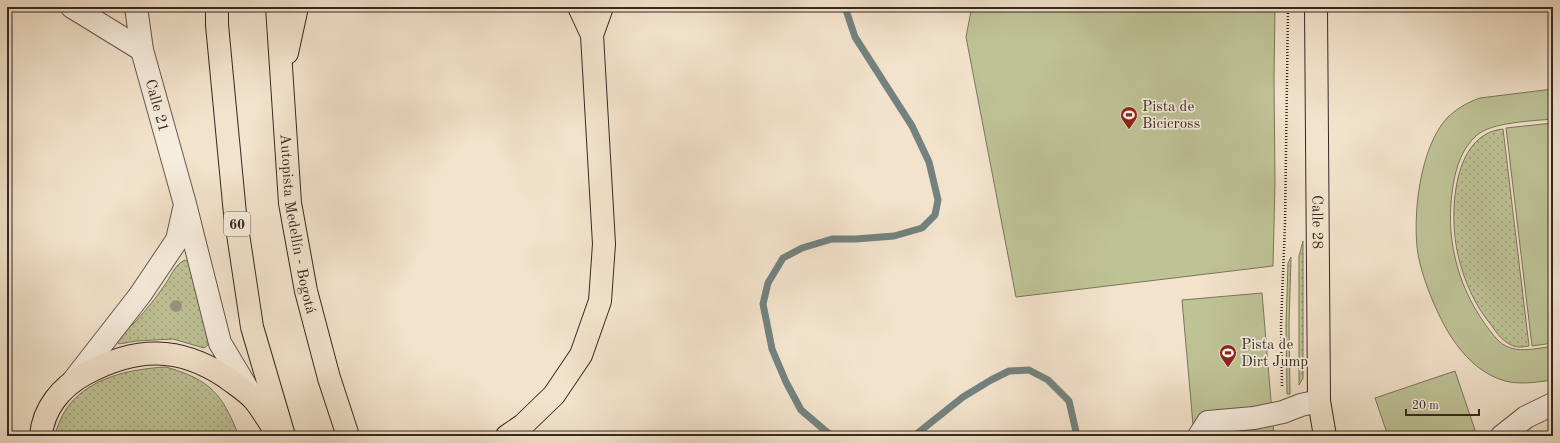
<svg xmlns="http://www.w3.org/2000/svg" width="1560" height="443" font-family="'Old Standard TT',serif">
  <defs>
    <pattern id="green-dots" width="8" height="8" patternUnits="userSpaceOnUse"><rect width="8" height="8" fill="#bec396"/><path d="M2 2h.1M6 6h.1" fill="none" stroke="#9b9e7a" stroke-width="1.8" stroke-linecap="round"/></pattern>
  </defs>
  <rect width="100%" height="100%" fill="#f3e3cc"/>
  <filter id="stains"><feTurbulence type="fractalNoise" baseFrequency=".005" numOctaves="4"/><feColorMatrix values="0 0 0 0 .2 0 0 0 0 .09 0 0 0 0 .02 0 0 0 .5 -.17"/></filter>
  <radialGradient id="worn" r=".72"><stop offset=".6" stop-color="#630" stop-opacity="0"/><stop offset="1" stop-color="#630" stop-opacity=".3"/></radialGradient>
  <path fill="url(#green-dots)" stroke="#7a765c" d="M1503,129L1529,346C1523,347 1517,348 1511,345C1503,341 1497,334 1492,326C1475,306 1464,281 1458,255C1449,217 1451,134 1503,129Z
    M1303,241V378L1299,385V256Z
    M1291,257L1289,325L1290,394H1287L1286,325L1288,263Z
    M185,260L189,262L208,340V345L204,348L173,339L136,341L119,344L116,341C121,333 130,328 136,321C146,310 156,298 164,286C171,277 174,265 185,260Z
    M166,367C211,380 222,394 239,436H54C58,426 61,416 67,408C89,377 131,369 166,367Z"/>
  <path fill="#bec396" stroke="#7a765c" d="M974,7H1275L1274,78L1275,182L1273,266L1016,297L966,37L971,11Z
    M1553,89V119C1533,121 1492,122 1477,135C1462,148 1456,167 1453,186C1445,235 1456,283 1485,324C1492,333 1499,345 1511,348C1523,352 1540,348 1553,346V380C1537,382 1521,385 1505,381C1464,369 1442,326 1428,289C1424,278 1420,266 1418,254C1412,216 1420,147 1447,118C1456,109 1468,102 1480,98Z
    M1553,123V343L1532,346L1506,128Z
    M1262,293L1274,436H1194L1182,300Z
    M1455,371L1477,436H1388L1375,398Z"/>
  <g fill="none" stroke-linecap="round" stroke-linejoin="round">
    <path stroke="#73827f" stroke-width="7" d="M834,436L828,433L801,410L786,382L772,349L763,304L768,283L783,258L802,248L832,239H856L894,236L922,228L935,215L938,200L929,162L912,126L855,37L845,7
      M914,436L963,397L991,380L1009,371L1029,370L1048,380L1069,401L1077,436"/>
    <defs>
      <g id="minor">
        <path d="M72,7L142,50"/>
        <path id="s1" d="M136,7L142,50L185,204L220,343L253,398"/>
        <path d="M73,381L140,295L177,240L184,209"/>
        <path d="M1199,436L1208,422L1254,418L1283,412L1301,405L1319,401"/>
        <path d="M1502,436L1526,417L1553,404"/>
      </g>
      <g id="major">
        <path id="s2" d="M1316,7L1319,401L1325,436"/>
      </g>
      <g id="highway">
        <path d="M217,7V25L235,214L252,327L284,436"/>
        <path id="s3" d="M277,7L290,203L306,291L329,378L348,436"/>
        <path d="M592,35L602,7"/>
        <path d="M287,53L297,7"/>
        <path d="M41,436C43,409 61,387 85,374C135,347 179,345 227,378C236,385 248,392 255,401C263,411 270,423 277,434"/>
        <path d="M507,436L523,425L554,395L581,355L600,301L604,244L592,35L579,7"/>
      </g>
    </defs>
    <use href="#minor" stroke="#64584d" stroke-width="24"/>
    <use href="#major" stroke="#352923" stroke-width="24"/>
    <use href="#highway" stroke="#352923" stroke-width="24"/>
    <path stroke="#352923" stroke-width="2.5" stroke-dasharray="1 2" stroke-linecap="butt" d="M1282,386L1281,325L1285,224L1288,7"/>
    <use href="#minor" stroke="#f7edde" stroke-width="22"/>
    <use href="#major" stroke="#f3e3cc" stroke-width="22"/>
    <use href="#highway" stroke="#f3e3cc" stroke-width="22"/>
  </g>
  <circle fill="#9d927f" cx="176" cy="306" r="6"/>
  <defs>
    <symbol id="stadium-pin" viewBox="-11 -11 22 30"><path d="M0 17L-7.5 6A9.5 9.5 0 1 1 7.5 6Z" fill="#8f2418" stroke="#f7edde"/><path d="M0-5a6.5 5 0 1 0 0 10a6.5 5 0 1 0 0-10ZM-3.5-1.8h7v3.6h-7Z" fill="#fff"/></symbol>
  </defs>
  <g fill-rule="evenodd">
    <use href="#stadium-pin" x="1119" y="105" width="20" height="27"/>
    <use href="#stadium-pin" x="1218" y="343" width="20" height="27"/>
  </g>
  <g text-anchor="middle" stroke-width="3.5" stroke-linejoin="round" paint-order="stroke">
    <rect fill="#f7edde" stroke="#6f645b" stroke-width="1" x="224" y="212" width="26" height="24" rx="3"/>
    <g font-size="14" font-weight="bold" fill="#352923">
      <text x="237" y="229">60</text>
    </g>
    <g font-size="15" fill="#352923" stroke="#f7edde">
      <text dy="5" stroke="none"><textPath href="#s1" startOffset="101">Calle 21</textPath></text>
      <text dy="5" stroke="none"><textPath href="#s2" startOffset="215">Calle 28</textPath></text>
      <text dy="5" stroke="none"><textPath href="#s3" startOffset="218">Autopista Medellín - Bogotá</textPath></text>
    </g>
    <g font-size="15" fill="#352923" stroke="#f7edde" text-anchor="start">
      <text x="1142" y="111">Pista de<tspan x="1142" dy="17">Bicicross</tspan></text>
      <text x="1241" y="349">Pista de<tspan x="1241" dy="17">Dirt Jump</tspan></text>
    </g>
  </g>
  <rect width="1560" height="443" fill="none" stroke="#f3e3cc" stroke-width="24"/>
  <rect x="8" y="8" width="1544" height="427" fill="none" stroke="#352923" stroke-width="2"/>
  <rect x="12" y="12" width="1536" height="419" fill="none" stroke="#352923"/>
  <path d="M1406 409v6h73v-6" fill="none" stroke="#352923" stroke-width="2"/>
  <text x="1412" y="409" font-size="12" fill="#352923" stroke="#f7edde" stroke-width="3" paint-order="stroke">20 m</text>
  <rect width="100%" height="100%" filter="url(#stains)"/>
  <rect width="100%" height="100%" fill="url(#worn)"/>
</svg>
